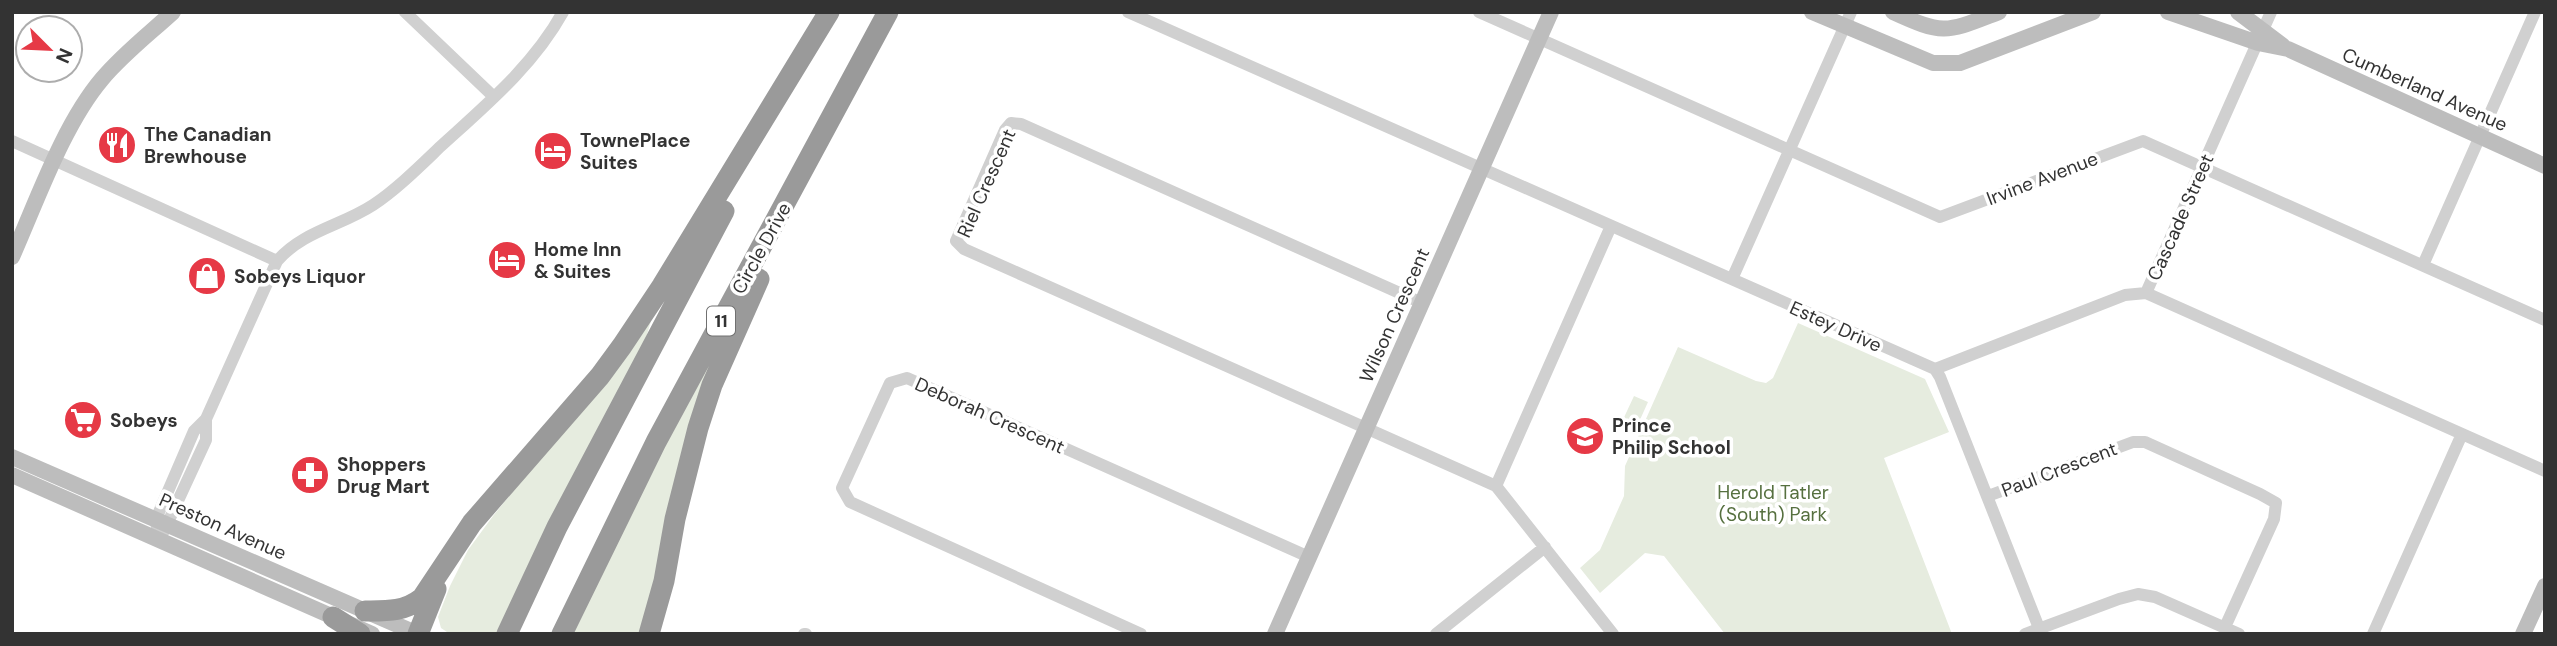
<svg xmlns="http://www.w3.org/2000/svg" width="2557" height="646" font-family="'DM Sans',sans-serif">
  <rect width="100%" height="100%" fill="#fff"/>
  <path fill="#e6ecdf" d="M651,321L645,341L497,634H450L441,628L438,617L450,586L468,550L493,516Z
    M1798,323L1925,379L1949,432L1884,458L1952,634H1725L1664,556L1645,553L1600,593L1580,568L1600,550L1624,496L1625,466L1678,347L1756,381L1766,383L1773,378Z
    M722,330L644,634H570Z
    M1634,396L1648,402L1634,433L1620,426Z"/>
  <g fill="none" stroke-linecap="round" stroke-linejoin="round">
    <path stroke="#d0d0d0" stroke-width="12" d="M405,12L494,97
      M1128,12L1935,369L1940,377L2039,628
      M1479,12L1940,217L2143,141L2545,320
      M12,141L277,261
      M2423,265L2535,12
      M1732,279L1851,12
      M2146,293L2271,12
      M1422,303L1021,124L1011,123L1005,130L956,241L964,249L1496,486L1613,634
      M1935,369L2125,295L2146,293L2545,471
      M1496,486L1611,226
      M1988,496L2133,442H2145L2260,494L2276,503L2274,519L2225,627
      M157,528L156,519L194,431L206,419L277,261C303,231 341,226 373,205C397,189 420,166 441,146C486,105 533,66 563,12
      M164,531L206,440V419
      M804,634H806
      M1141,634L850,502L842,488L890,383L907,378L1309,557
      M1436,634L1545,547
      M2025,634L2119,599L2138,594L2155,597L2239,634
      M2373,634L2462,434"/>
    <path stroke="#bdbdbd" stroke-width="16" d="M1812,12L1933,63H1960L2093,12
      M1893,12C1945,36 1947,32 1999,12
      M2168,12L2258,43L2288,49L2545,166
      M2238,12L2283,46
      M12,257C37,201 63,125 102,79C123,54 149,34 173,12
      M12,457L418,634
      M12,475L372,634
      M1275,634L1551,12
      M2523,634L2545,586"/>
    <path stroke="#9a9a9a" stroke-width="21" d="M365,611C387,611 404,612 422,598L472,523L600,376L622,346L662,286L829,12
      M333,617L360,634
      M418,634L436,589
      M507,634L557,527L724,211
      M562,634L656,442L888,12
      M649,634L664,581L675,519L698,428L712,385L759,279"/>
  </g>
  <defs>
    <symbol id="restaurant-disc" viewBox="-11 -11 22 22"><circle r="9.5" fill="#e63946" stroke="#fff"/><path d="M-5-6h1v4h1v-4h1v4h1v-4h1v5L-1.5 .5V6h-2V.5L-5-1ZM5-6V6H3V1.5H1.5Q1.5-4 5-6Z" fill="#fff"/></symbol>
    <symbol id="hotel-disc" viewBox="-11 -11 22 22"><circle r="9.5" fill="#e63946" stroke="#fff"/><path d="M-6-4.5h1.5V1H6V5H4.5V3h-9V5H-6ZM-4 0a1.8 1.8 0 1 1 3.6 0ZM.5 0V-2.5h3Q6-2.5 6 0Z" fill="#fff"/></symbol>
    <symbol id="shop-disc" viewBox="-11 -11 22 22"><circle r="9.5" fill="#e63946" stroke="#fff"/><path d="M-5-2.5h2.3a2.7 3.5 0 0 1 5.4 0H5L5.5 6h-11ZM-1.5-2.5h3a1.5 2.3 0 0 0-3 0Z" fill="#fff"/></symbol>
    <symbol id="supermarket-disc" viewBox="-11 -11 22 22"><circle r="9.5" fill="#e63946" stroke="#fff"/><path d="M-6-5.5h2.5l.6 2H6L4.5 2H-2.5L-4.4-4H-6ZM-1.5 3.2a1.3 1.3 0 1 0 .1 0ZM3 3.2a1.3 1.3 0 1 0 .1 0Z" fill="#fff"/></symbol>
    <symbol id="school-disc" viewBox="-11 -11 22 22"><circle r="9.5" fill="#e63946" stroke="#fff"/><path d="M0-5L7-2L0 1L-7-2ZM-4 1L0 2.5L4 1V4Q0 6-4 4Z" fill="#fff"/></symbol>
    <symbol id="pharmacy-disc" viewBox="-11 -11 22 22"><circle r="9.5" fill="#e63946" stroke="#fff"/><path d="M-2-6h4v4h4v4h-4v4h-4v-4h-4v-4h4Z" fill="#fff"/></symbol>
  </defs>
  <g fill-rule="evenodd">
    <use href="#restaurant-disc" x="95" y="123" width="44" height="44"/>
    <use href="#hotel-disc" x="531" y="129" width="44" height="44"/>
    <use href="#hotel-disc" x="485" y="238" width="44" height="44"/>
    <use href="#shop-disc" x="185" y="254" width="44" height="44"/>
    <use href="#supermarket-disc" x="61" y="398" width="44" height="44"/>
    <use href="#school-disc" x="1563" y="414" width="44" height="44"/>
    <use href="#pharmacy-disc" x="288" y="453" width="44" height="44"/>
  </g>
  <g text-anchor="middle" stroke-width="7" stroke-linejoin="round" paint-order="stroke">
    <rect fill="#fff" stroke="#707070" stroke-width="2" x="707" y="306.5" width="28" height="29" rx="5"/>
    <g font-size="18" font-weight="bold" fill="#333">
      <text x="721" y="327">11</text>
    </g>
    <g font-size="19" fill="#333" stroke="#fff">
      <text transform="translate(2425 89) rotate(24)" y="7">Cumberland Avenue</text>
      <text transform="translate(2042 178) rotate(-21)" y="7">Irvine Avenue</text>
      <text transform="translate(986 183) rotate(-66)" y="7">Riel Crescent</text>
      <text transform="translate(2180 217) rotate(-66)" y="7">Cascade Street</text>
      <text transform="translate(761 248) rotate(-61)" y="7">Circle Drive</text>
      <text transform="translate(1394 315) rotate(-66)" y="7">Wilson Crescent</text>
      <text transform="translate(1836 326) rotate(24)" y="7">Estey Drive</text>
      <text transform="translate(990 415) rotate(24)" y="7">Deborah Crescent</text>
      <text transform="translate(2059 469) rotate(-21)" y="7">Paul Crescent</text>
      <text transform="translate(223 526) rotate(24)" y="7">Preston Avenue</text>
    </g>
    <g font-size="19" font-weight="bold" fill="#333" stroke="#fff" text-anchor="start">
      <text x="144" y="141">The Canadian<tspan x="144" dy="22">Brewhouse</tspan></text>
      <text x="580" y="147">TownePlace<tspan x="580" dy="22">Suites</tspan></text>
      <text x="534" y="256">Home Inn<tspan x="534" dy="22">&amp; Suites</tspan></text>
      <text x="234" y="283">Sobeys Liquor</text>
      <text x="110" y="427">Sobeys</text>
      <text x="1612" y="432">Prince<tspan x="1612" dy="22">Philip School</tspan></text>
      <text x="337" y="471">Shoppers<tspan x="337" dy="22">Drug Mart</tspan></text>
    </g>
    <g font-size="19" fill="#56703f" stroke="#fff">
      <text x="1773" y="499">Herold Tatler<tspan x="1773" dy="22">(South) Park</tspan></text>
    </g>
  </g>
  <rect width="2557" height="646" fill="none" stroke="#333333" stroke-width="28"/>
  <g transform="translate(49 49) rotate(114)"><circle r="33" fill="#ffffff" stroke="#adadad" stroke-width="2"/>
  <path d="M0-5L12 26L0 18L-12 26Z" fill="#e63946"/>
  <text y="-10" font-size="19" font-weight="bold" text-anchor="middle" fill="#333333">N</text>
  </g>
</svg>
